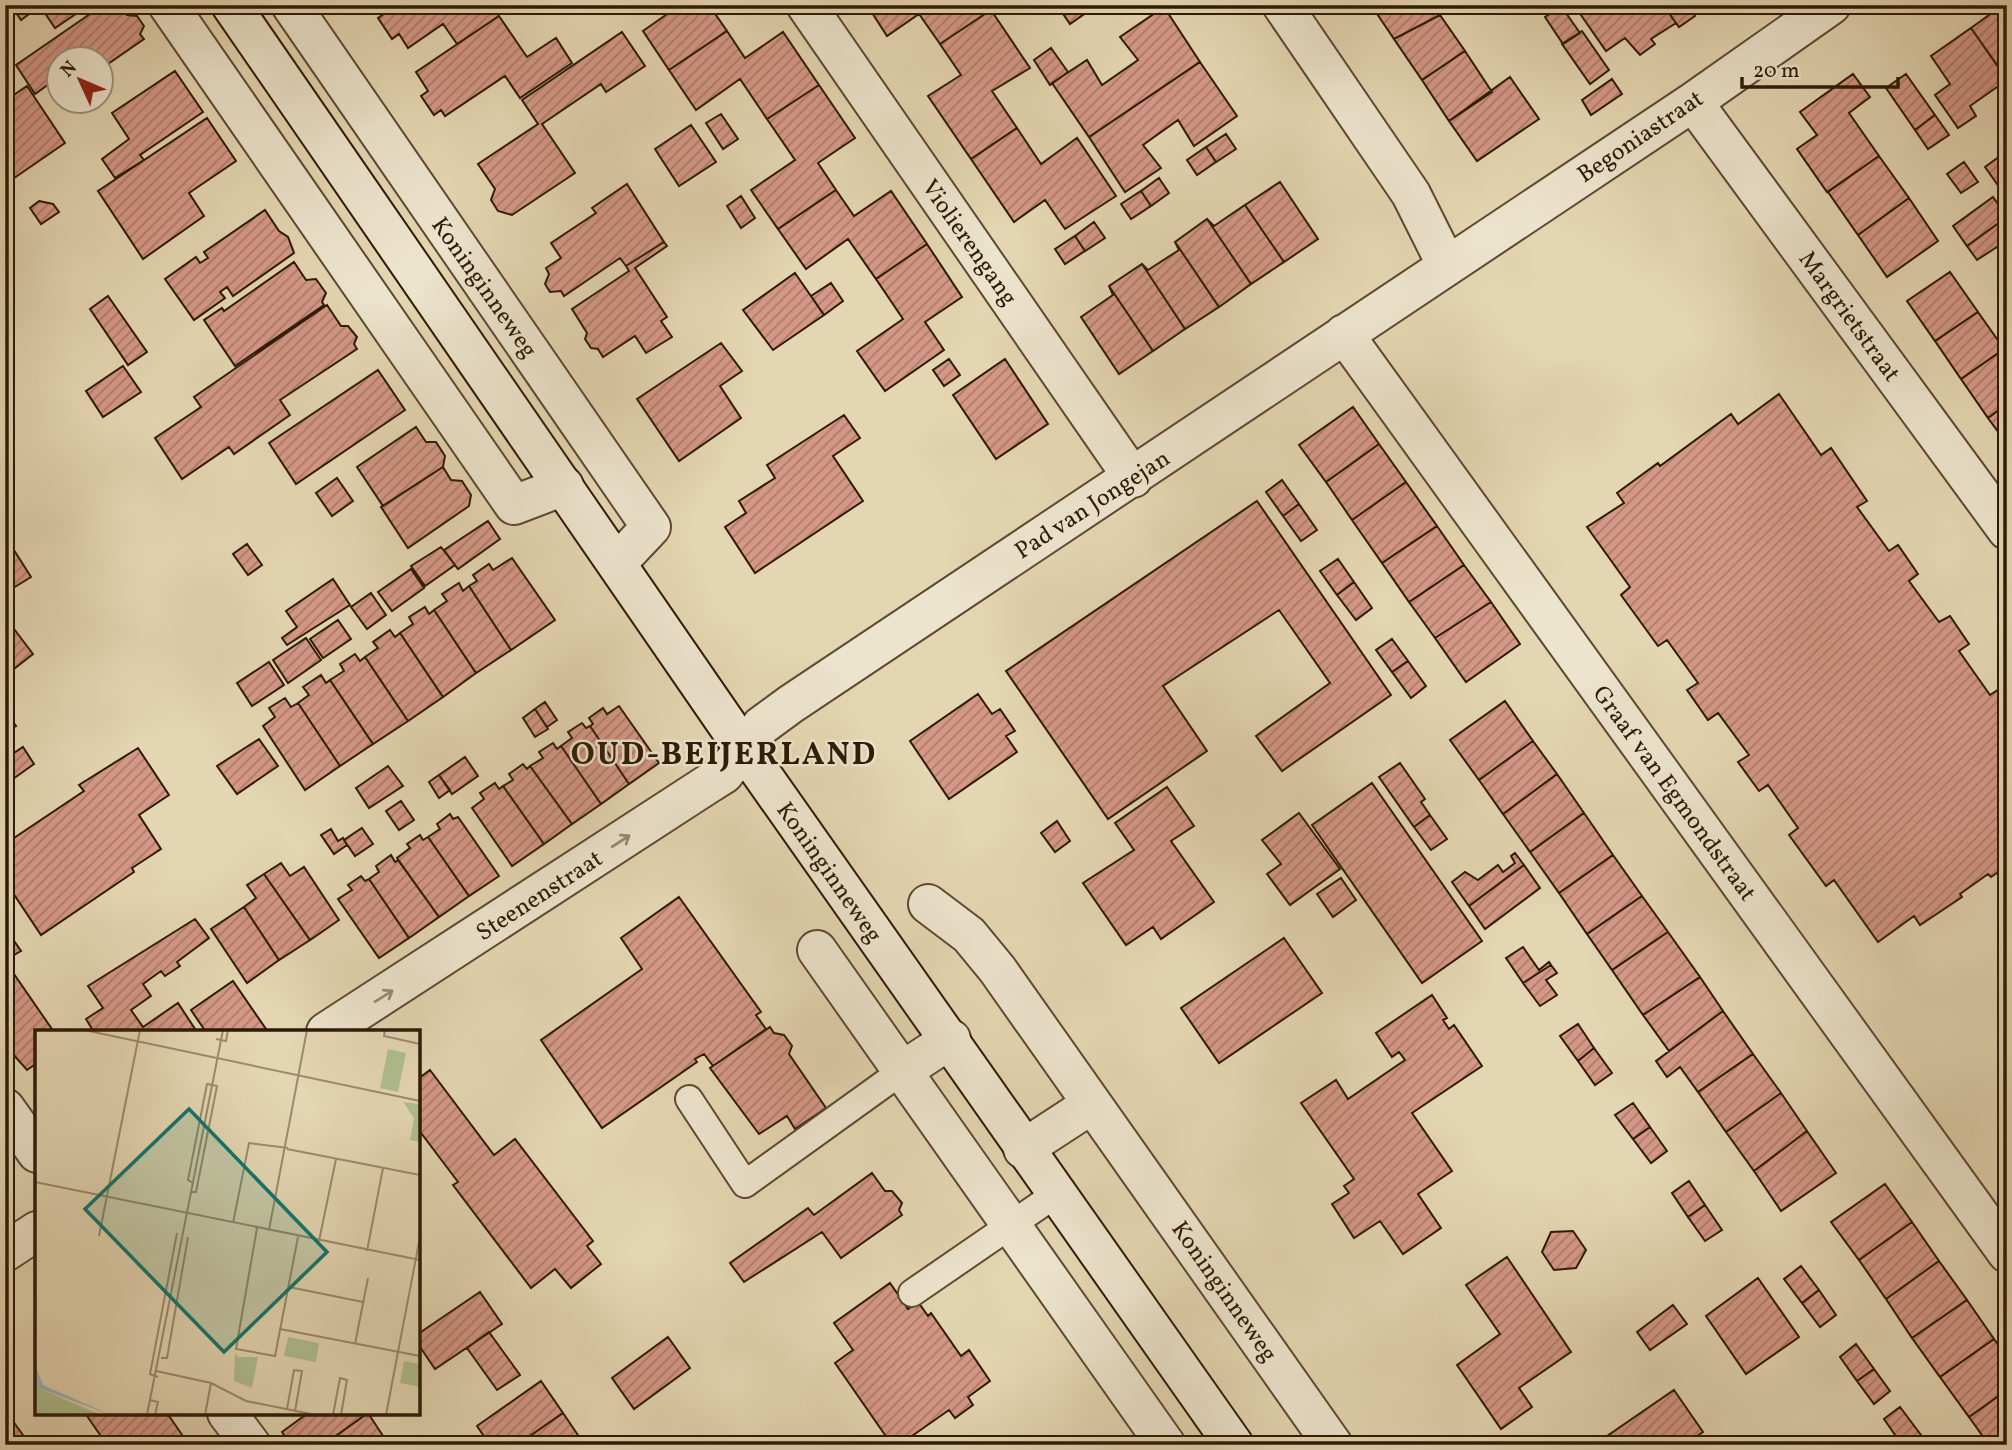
<svg xmlns="http://www.w3.org/2000/svg" width="2012" height="1450" font-family="Vollkorn,serif">
  <defs>
    <pattern id="building-hatch" width="6" height="6" patternUnits="userSpaceOnUse" patternTransform="scale(1.75)"><rect width="6" height="6" fill="#d59887"/><path d="M-1 1l2-2M0 6l6-6M5 7l2-2" fill="none" stroke="#ad7b6c"/></pattern>
  </defs>
  <rect width="100%" height="100%" fill="#e4d6b2"/>
  <filter id="stains"><feTurbulence type="fractalNoise" baseFrequency=".00286" numOctaves="4"/><feColorMatrix values="0 0 0 0 .2 0 0 0 0 .09 0 0 0 0 .02 0 0 0 .5 -.17"/></filter>
  <radialGradient id="worn" r=".72"><stop offset=".6" stop-color="#630" stop-opacity="0"/><stop offset="1" stop-color="#630" stop-opacity=".3"/></radialGradient>
  <path fill="url(#building-hatch)" stroke="#2d1a07" stroke-width="2" d="M11,5H89L55,28L40,6L21,20Z
    M103,5H120L127,15L137,16L144,26L140,34L144,39L102,68V60H60V76L35,94L16,65Z
    M380,5H492L499,16L457,44L443,24L408,48L399,34L392,39L378,18L385,13Z
    M680,5H709L727,31L669,70L643,31Z
    M867,5H987L991,10L940,44L919,14L887,36Z
    M1057,5H1097L1070,24Z
    M1371,5H1433L1440,15L1394,39Z
    M1574,5H1663L1676,23L1651,39L1655,44L1640,55L1625,38L1606,51Z
    M1663,5H1700L1692,11L1695,16L1679,27Z
    M2003,5H2007V79L1971,28Z
    M1561,6L1580,33L1563,44L1545,17Z
    M1164,7L1200,62L1089,137L1052,83L1087,60L1102,85L1138,60L1120,37Z
    M991,10L1030,68L992,91L1017,128L971,159L928,96L961,75L940,44Z
    M1440,15L1465,51L1422,80L1394,39Z
    M499,16L527,57L556,38L572,63L520,98L505,76L445,116L441,110L434,115L421,96L428,91L416,72Z
    M1971,28L2007,80L1970,106L1976,116L1958,128L1935,95L1950,84L1931,56Z
    M727,31L745,58L783,32L819,85L767,119L740,79L696,110L669,70Z
    M1582,31L1609,70L1590,84L1562,44Z
    M622,32L645,66L606,92L601,84L542,124L575,173L512,215L498,211L491,200L495,189L478,164L538,124L522,100Z
    M1051,48L1068,72L1050,85L1034,60Z
    M1465,51L1492,92L1449,121L1422,80Z
    M1200,62L1237,116L1194,146L1178,120L1143,145L1161,168L1125,192L1089,137Z
    M175,71L203,112L140,155L144,160L115,178L102,159L129,139L112,113Z
    M1853,74L1870,97L1849,113L1879,156L1827,192L1797,149L1817,135L1800,112Z
    M1906,74L1935,115L1915,130L1886,88Z
    M1510,77L1539,119L1477,161L1449,121Z
    M1612,79L1622,94L1591,115L1582,100Z
    M819,85L855,138L818,163L836,190L778,229L751,190L795,160L767,119Z
    M27,86L65,143L7,183L5,101Z
    M721,114L738,139L723,149L706,123Z
    M1935,115L1949,135L1928,149L1915,130Z
    M207,118L236,161L189,193L204,216L143,259L98,191Z
    M691,125L716,162L679,186L655,149Z
    M1017,128L1041,164L1077,138L1116,196L1065,229L1045,200L1014,222L971,159Z
    M1226,134L1236,149L1216,162L1206,147Z
    M1206,147L1216,162L1197,175L1187,160Z
    M2007,151V198L1985,167Z
    M1879,156L1909,198L1858,235L1828,192Z
    M1964,162L1978,182L1961,193L1947,174Z
    M1159,178L1169,193L1151,206L1141,191Z
    M1280,182L1318,239L1284,262L1245,205Z
    M627,184L664,242L626,266L620,258L564,296L561,291L550,292L545,284L549,274L546,268L561,258L551,243L596,213L592,208Z
    M836,190L854,216L891,191L927,244L876,279L848,239L806,269L778,229Z
    M1141,191L1151,206L1131,219L1121,204Z
    M741,196L755,218L741,228L727,206Z
    M1993,197L2007,217L1967,246L1953,226Z
    M1909,198L1938,241L1887,277L1858,235Z
    M39,201L53,204L59,212L41,224L30,208Z
    M1245,205L1284,262L1251,284L1207,219L1214,226Z
    M265,210L279,231L288,237L294,253L233,296L227,287L220,292L225,298L194,320L165,279L196,257L200,263L208,258L204,252Z
    M2007,217V254L2000,245L1977,260L1967,246Z
    M1207,219L1251,284L1219,307L1175,242Z
    M1094,222L1105,238L1085,251L1075,236Z
    M1075,236L1085,251L1065,264L1055,249Z
    M664,242L667,246L635,268L667,317L661,321L672,337L646,353L635,336L603,357L598,349L591,348L585,339L587,333L572,309L629,271L626,266Z
    M1175,242L1219,307L1185,329L1142,264L1148,270L1179,250Z
    M927,244L962,297L925,322L944,350L885,391L857,351L903,319L876,279Z
    M294,262L306,280L316,279L326,293L322,302L324,305L235,366L204,320L222,308L224,311Z
    M1142,264L1185,329L1153,351L1109,286Z
    M1950,272L1978,312L1935,341L1907,301Z
    M795,273L824,315L773,350L743,310Z
    M831,283L843,301L824,315L811,296Z
    M1109,286L1153,351L1119,374L1081,317L1113,295Z
    M108,296L147,352L128,365L90,309Z
    M327,305L341,326H348L357,337L354,344L357,349L280,400L290,415L234,454L229,447L182,479L155,438L201,407L194,397Z
    M1978,312L2004,349L1961,379L1935,341Z
    M721,343L742,371L720,386L741,418L679,461L637,399Z
    M2004,349L2007,354V404L1988,418L1961,379Z
    M949,359L960,375L944,386L933,370Z
    M1005,359L1048,424L996,459L953,395Z
    M123,366L141,392L103,417L86,391Z
    M378,370L405,410L296,484L269,443Z
    M1779,394L1821,455L1831,448L1867,501L1857,507L1889,551L1898,545L1918,574L1909,581L1939,622L1950,616L1969,644L1959,651L1990,695L1999,689L2007,700V866L1991,877L1988,874L1960,894L1962,897L1920,925L1914,916L1878,942L1834,880L1826,886L1789,835L1798,828L1768,785L1759,791L1738,762L1749,755L1718,713L1708,720L1687,690L1698,683L1667,640L1658,646L1621,595L1630,587L1587,527L1624,503L1617,493L1658,463L1660,466L1731,414L1738,424Z
    M2007,404V444L1988,418Z
    M1353,407L1379,444L1326,482L1299,445Z
    M844,415L860,438L833,456L863,501L755,573L725,527L746,513L739,501L775,478L767,465Z
    M416,427L426,442H436L445,456L443,467L383,506L357,467Z
    M1379,444L1406,482L1352,520L1326,482Z
    M443,467L451,480L462,481L471,495L469,506L408,548L381,507Z
    M337,478L353,501L332,516L316,493Z
    M1282,480L1299,504L1283,516L1266,492Z
    M1406,482L1437,526L1382,563L1352,520Z
    M1257,501L1391,695L1282,771L1256,736L1330,683L1279,610L1163,686L1207,751L1108,819L1006,671Z
    M1299,504L1317,530L1301,541L1283,516Z
    M488,521L500,539L458,569L444,550Z
    M1437,526L1464,565L1409,602L1382,563Z
    M5,536L31,577L5,593Z
    M247,544L262,565L248,575L233,554Z
    M441,547L455,565L425,586L411,566Z
    M512,558L555,620L511,650L469,586L477,581L473,575L489,564L493,570Z
    M1338,559L1354,582L1337,595L1320,571Z
    M1464,565L1491,602L1435,638L1409,602Z
    M411,569L424,588L392,611L378,592Z
    M333,579L350,605L287,645L282,638L297,627L286,611Z
    M1354,582L1372,608L1356,620L1337,595Z
    M459,583L463,591L469,586L511,650L476,673L434,610L447,601L442,594Z
    M371,593L386,615L367,629L351,607Z
    M1491,602L1520,644L1466,682L1435,638Z
    M425,607L429,614L434,610L476,673L443,697L400,633L413,624L409,617Z
    M338,620L351,639L323,658L310,639Z
    M8,621L33,654L5,676V623Z
    M390,630L395,637L400,633L443,697L408,721L365,657L378,648L373,642Z
    M306,638L321,660L288,683L273,660Z
    M1392,639L1408,661L1392,672L1376,650Z
    M355,654L360,661L365,657L408,721L373,744L330,680L344,671L340,664Z
    M1408,661L1426,686L1411,698L1392,672Z
    M269,662L284,685L252,706L237,683Z
    M321,675L326,683L330,680L373,744L340,766L298,703L309,695L303,687Z
    M978,694L992,714L1000,709L1015,731L1006,736L1017,752L949,799L910,741Z
    M285,698L291,707L298,703L340,766L305,790L263,726L275,717L269,708Z
    M1505,701L1533,741L1479,780L1450,740Z
    M545,702L557,720L547,727L535,709Z
    M619,706L659,763L629,784L590,726L593,724L589,718L603,708L607,714Z
    M535,709L548,729L535,737L523,718Z
    M5,711L16,726L5,733Z
    M582,723L586,728L590,726L629,784L601,804L561,746L572,738L568,732Z
    M259,739L278,766L237,794L217,766Z
    M1533,741L1557,774L1503,814L1479,780Z
    M553,743L557,749L561,746L601,804L572,824L530,766L543,758L539,752Z
    M23,747L34,764L13,779L5,769V759Z
    M138,748L169,795L139,815L161,849L132,868L134,872L41,935L5,881V844L84,791L79,785Z
    M465,757L478,776L452,794L439,775Z
    M1400,763L1425,799L1421,802L1430,815L1414,827L1379,777Z
    M523,764L527,769L530,766L572,824L544,844L503,786L513,780L509,774Z
    M388,766L403,786L369,808L356,788Z
    M1557,774L1584,813L1530,852L1503,814Z
    M439,775L450,790L439,798L429,782Z
    M495,783L499,789L503,786L544,844L512,866L472,808L484,799L480,793Z
    M1372,783L1482,941L1422,983L1312,825Z
    M1167,787L1194,826L1171,841L1214,902L1161,939L1153,927L1126,945L1083,883L1134,850L1115,823Z
    M401,801L414,820L399,830L386,811Z
    M1299,813L1340,869L1290,905L1267,874L1281,864L1262,840Z
    M1584,813L1613,855L1559,893L1530,852Z
    M450,814L453,819L458,817L499,876L469,896L428,837L440,829L437,824Z
    M1430,815L1447,839L1431,850L1414,827Z
    M1057,821L1070,841L1055,852L1041,833Z
    M362,828L373,844L355,856L344,840Z
    M331,829L338,841L343,838L347,845L334,854L321,835Z
    M420,835L423,840L428,837L469,896L439,917L397,858L410,848L407,844Z
    M1515,853L1524,865L1469,906L1452,882L1465,872L1478,880L1498,865L1503,872L1515,863L1511,856Z
    M391,855L395,862L398,860L439,917L409,938L369,879L379,872L376,866Z
    M1613,855L1642,896L1587,934L1559,893Z
    M281,863L290,876L304,867L339,920L310,940L264,874Z
    M1524,865L1540,888L1485,929L1469,906Z
    M264,874L310,940L279,960L244,907L256,898L247,885Z
    M361,876L365,881L369,879L409,938L379,958L338,899L352,890L348,885Z
    M1341,878L1356,900L1333,917L1317,894Z
    M1642,896L1668,932L1612,970L1587,934Z
    M679,897L761,1012L756,1015L766,1029L713,1066L704,1054L695,1059L697,1062L602,1128L541,1040L642,969L621,938Z
    M244,907L279,960L247,983L211,929Z
    M195,919L209,938L177,962L180,966L165,976L161,971L143,984L151,996L131,1010L143,1027L178,1003L197,1032H94L86,1019L103,1008L88,986Z
    M5,928L21,951L5,960Z
    M1668,932L1700,977L1643,1015L1612,970Z
    M1284,938L1322,993L1219,1063L1181,1008Z
    M1523,947L1539,970L1549,962L1551,965L1523,983L1506,958Z
    M5,961L54,1032H37V1063L27,1070L5,1045Z
    M1551,965L1557,973L1546,980L1557,995L1540,1006L1523,983Z
    M1700,977L1723,1011L1669,1051L1643,1015Z
    M233,981L266,1029L262,1032H206L191,1010Z
    M1432,995L1447,1018L1443,1020L1449,1029L1454,1025L1482,1066L1412,1113L1452,1171L1418,1194L1441,1228L1403,1254L1380,1221L1354,1238L1332,1204L1349,1193L1344,1186L1354,1179L1301,1103L1336,1080L1348,1099L1405,1060L1399,1052L1392,1057L1376,1033Z
    M1723,1011L1753,1054L1698,1092L1680,1067L1667,1077L1656,1061Z
    M1578,1024L1594,1048L1578,1061L1560,1036Z
    M770,1027L774,1033L784,1035L792,1046L789,1054L826,1108L795,1129L787,1116L759,1134L710,1068Z
    M1594,1048L1612,1073L1595,1085L1578,1061Z
    M1753,1054L1781,1093L1726,1132L1698,1092Z
    M430,1070L494,1155L515,1139L593,1241L587,1246L601,1264L571,1288L555,1269L531,1288L453,1185L458,1182L418,1129V1079Z
    M1781,1093L1807,1131L1754,1171L1726,1132Z
    M1633,1103L1650,1127L1633,1139L1615,1115Z
    M1650,1127L1667,1151L1651,1163L1633,1139Z
    M1807,1131L1836,1173L1781,1211L1754,1171Z
    M872,1173L885,1191H892L902,1203L899,1210L902,1215L841,1258L822,1232L744,1282L730,1263L808,1208L814,1215Z
    M1689,1181L1705,1205L1688,1217L1672,1193Z
    M1885,1184L1912,1222L1859,1260L1831,1222Z
    M1705,1205L1722,1230L1705,1241L1688,1217Z
    M1912,1222L1939,1261L1886,1299L1859,1260Z
    M1573,1231L1586,1250L1576,1268L1554,1270L1542,1252L1551,1232Z
    M1507,1257L1571,1352L1519,1388L1532,1407L1501,1429L1457,1365L1500,1334L1466,1285Z
    M1939,1261L1967,1300L1912,1338L1886,1299Z
    M1801,1266L1819,1290L1802,1303L1784,1279Z
    M1758,1278L1799,1337L1746,1374L1706,1316Z
    M890,1283L908,1309L918,1302L928,1316L931,1313L961,1356L969,1350L990,1381L968,1397L973,1405L955,1418L949,1410L899,1445H892L835,1363L853,1350L834,1323Z
    M1819,1290L1836,1315L1820,1327L1802,1303Z
    M480,1292L502,1324L435,1369L418,1344V1334Z
    M1967,1300L1994,1339L1940,1377L1912,1338Z
    M1673,1305L1687,1324L1650,1350L1637,1332Z
    M489,1332L520,1375L497,1390L467,1348Z
    M668,1337L690,1368L634,1409L612,1378Z
    M1994,1339L2007,1357V1390L1969,1417L1940,1377Z
    M1856,1344L1874,1369L1857,1381L1840,1357Z
    M1874,1369L1890,1391L1874,1404L1857,1381Z
    M541,1381L563,1413L517,1445H490L477,1426Z
    M1674,1390L1703,1432L1684,1445H1594Z
    M2007,1390V1445H1989L1969,1417Z
    M1900,1407L1921,1435L1927,1445H1902L1884,1419Z
    M5,1410L30,1445H5Z
    M85,1413H167L187,1442L107,1445Z
    M308,1413H368L323,1445H291L282,1432Z
    M368,1413L387,1442L383,1445H323Z
    M563,1413L584,1444L517,1445Z
    M1853,1436L1867,1438L1872,1445H1841Z"/>
  <g fill="none" stroke-linecap="round" stroke-linejoin="round">
    <defs>
      <path id="service" d="M689,1099L745,1184L902,1071
        M912,1293L1056,1194"/>
      <path id="minor" d="M168,5L514,505L564,486
        M291,5L651,527L617,563
        M806,5L1133,478
        M1282,5L1411,194L1446,264
        M1693,102L2007,530
        M1344,334L2007,1253
        M744,749L761,726L791,704L1693,102L1831,5
        M928,904L969,935L997,969L1333,1445
        M817,950L1166,1445
        M902,1071L951,1039
        M5,1108L37,1153
        M1023,1149L1092,1104
        M227,1413L251,1445"/>
      <path id="tertiary" d="M326,1032L705,786L724,774L744,749
        M5,1252L37,1231"/>
      <path id="secondary" d="M231,5L744,749L1234,1445"/>
    </defs>
    <use href="#service" stroke="#5b4932" stroke-width="30"/>
    <use href="#minor" stroke="#5b4932" stroke-width="42"/>
    <use href="#tertiary" stroke="#5b4932" stroke-width="42"/>
    <use href="#secondary" stroke="#2d1a07" stroke-width="42"/>
    <use href="#service" stroke="#ede4cd" stroke-width="26"/>
    <use href="#minor" stroke="#ede4cd" stroke-width="38"/>
    <use href="#tertiary" stroke="#ede4cd" stroke-width="38"/>
    <use href="#secondary" stroke="#ede4cd" stroke-width="38"/>
  </g>
  <defs><path id="oneway-shaft" d="M-6 0H5M1.5-3L5.5 0L1.5 3" fill="none" stroke-width="1.6" stroke-linecap="round" stroke-linejoin="round" transform="scale(1.75)"/></defs>
  <g stroke="#978974">
    <use href="#oneway-shaft" transform="translate(621 841) rotate(-33)"/>
    <use href="#oneway-shaft" transform="translate(384 996) rotate(-32)"/>
  </g>
  <g text-anchor="middle" stroke-width="5" stroke-linejoin="round" paint-order="stroke">
    <g font-size="24" fill="#2d1a07" stroke="#ede4cd">
      <text transform="translate(1640 136) rotate(-34)" y="8">Begoniastraat</text>
      <text transform="translate(970 242) rotate(55)" y="8">Violierengang</text>
      <text transform="translate(485 287) rotate(55)" y="8">Koninginneweg</text>
      <text transform="translate(1850 316) rotate(54)" y="8">Margrietstraat</text>
      <text transform="translate(1092 504) rotate(-33)" y="8">Pad van Jongejan</text>
      <text transform="translate(1675 793) rotate(54)" y="8">Graaf van Egmondstraat</text>
      <text transform="translate(830 872) rotate(55)" y="8">Koninginneweg</text>
      <text transform="translate(539 895) rotate(-33)" y="8">Steenenstraat</text>
      <text transform="translate(1225 1291) rotate(55)" y="8">Koninginneweg</text>
    </g>
    <g font-size="32" font-weight="bold" letter-spacing="2" fill="#2d1a07" stroke="#ede4cd">
      <text x="724" y="764">OUD-BEIJERLAND</text>
    </g>
  </g>
  <g transform="translate(35 1030)">
    <rect width="385" height="385" fill="#e4d6b2"/>
    <path d="M368,72L385,74V112L375,110L379,88ZM200,323L204,327H223L217,358L199,351ZM369,331L385,334V357L365,353Z" fill="#afbf90"/>
    <path d="M353,19L371,23L363,62L345,58ZM0,355L1,357L66,385H0Z" fill="#afbf90"/>
    <path d="M253,307L284,313L281,332L249,326Z" fill="#afbf90"/>
    <path d="M0,334L8,355L76,385L1,357Z" fill="#9cb6b9"/>
    <path fill="none" stroke="#9b8b6e" stroke-width="2" d="M49,0L385,71M350,0L349,6L385,14M181,9L191,11L193,0M252,119L385,145M0,152L385,230M156,162H161L182,56L172,54L153,150L158,153M198,193L214,113L253,118M222,198L201,319L240,326L263,207M234,200L272,0M64,206L105,0M284,211L301,129M332,221L348,138M254,257L328,272M245,299L385,326M320,314L333,248M126,328H132L153,207M121,341L176,353L211,371L281,385M123,347L115,344L142,203M115,370L123,372L120,385M252,379L259,340L267,341L260,381M112,385L188,0M170,385L176,353M298,385L305,348L312,350L306,385M351,385L385,207"/>
    <path fill="#0f766e" fill-opacity="0.15" stroke="#0f766e" stroke-width="3.5" d="M154,79L292,222L189,322L50,179Z"/>
    <rect width="385" height="385" fill="none" stroke="#2d1a07" stroke-width="3.5"/>
  </g>
  <rect width="2012" height="1450" fill="none" stroke="#e4d6b2" stroke-width="28"/>
  <rect x="7" y="7" width="1998" height="1436" fill="none" stroke="#2d1a07" stroke-width="3.5"/>
  <rect x="14" y="14" width="1984" height="1422" fill="none" stroke="#2d1a07" stroke-width="2"/>
  <g transform="translate(80 80) rotate(314)"><circle r="33" fill="#ede4cd" stroke="#a0937e" stroke-width="2"/>
  <path d="M0-5L12 26L0 18L-12 26Z" fill="#8f2418"/>
  <text y="-10" font-size="19" font-weight="bold" text-anchor="middle" fill="#2d1a07">N</text>
  </g>
  <path d="M1742 77v10h156v-10" fill="none" stroke="#2d1a07" stroke-width="3.5"/>
  <text x="1753" y="77" font-size="21" fill="#2d1a07" stroke="#ede4cd" stroke-width="5" paint-order="stroke">20 m</text>
  <rect width="100%" height="100%" filter="url(#stains)"/>
  <rect width="100%" height="100%" fill="url(#worn)"/>
</svg>
